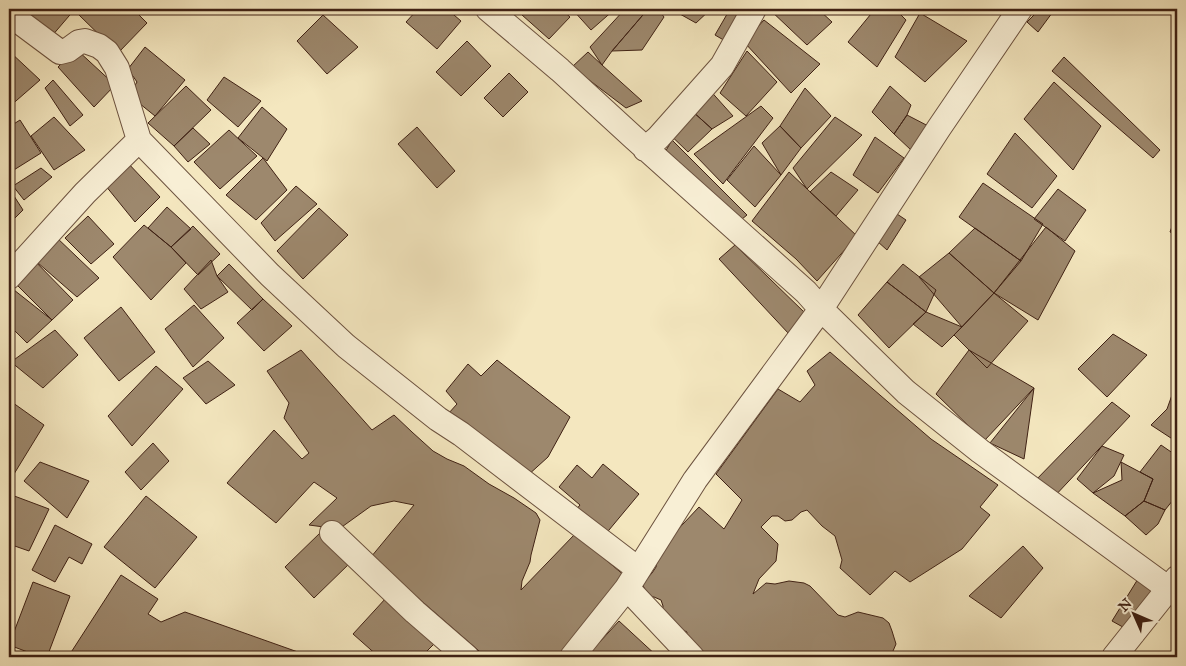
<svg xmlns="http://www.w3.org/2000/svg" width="1186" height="666" font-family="'IM FELL Great Primer',serif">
  <rect width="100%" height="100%" fill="#f4e7bf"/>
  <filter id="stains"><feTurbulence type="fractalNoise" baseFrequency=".004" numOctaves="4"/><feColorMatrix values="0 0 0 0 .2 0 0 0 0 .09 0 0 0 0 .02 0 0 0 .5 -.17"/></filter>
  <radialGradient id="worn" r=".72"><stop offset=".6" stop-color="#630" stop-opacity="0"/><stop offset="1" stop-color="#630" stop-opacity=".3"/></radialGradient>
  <path fill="#9d886d" stroke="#3f2114" d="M20,9H75L51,37Z
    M84,9H133L147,23L118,53L79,15Z
    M418,9H447L461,21L437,49L406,22Z
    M527,9H561L570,17L549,39L522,15Z
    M572,9H615L591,30Z
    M625,9H648L612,51L602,65L590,47Z
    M648,9H658L664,17L642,50L612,51Z
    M671,9H711L696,23Z
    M730,9H743L727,42L715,35Z
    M769,9H818L832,22L807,45Z
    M875,9H895L906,20L877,67L848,42Z
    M1040,9H1055L1038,32L1027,22Z
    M920,13L967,41L925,82L895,57Z
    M323,15L358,47L327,74L297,41Z
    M764,20L820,64L791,93L744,42Z
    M467,41L491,66L461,96L436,72Z
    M145,47L185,80L155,116L129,95L137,82L128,69Z
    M76,49L115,85L94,107L58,67Z
    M9,51L40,80L9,107Z
    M747,51L777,82L746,116L720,93Z
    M588,52L602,65L642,101L626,108L572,67Z
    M1064,57L1160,150L1153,158L1052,71Z
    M509,73L528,92L503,117L484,98Z
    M224,77L261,101L238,127L207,100Z
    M698,77L733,116L712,129L681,101Z
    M53,80L83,115L70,126L45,88Z
    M1054,82L1101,126L1073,170L1024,119Z
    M186,86L211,110L174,146L148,123Z
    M890,86L911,105L907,115L894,134L872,112Z
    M805,88L831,116L801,148L780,126Z
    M681,101L712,129L688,152L662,127Z
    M761,106L773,118L723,184L694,154Z
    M262,107L287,129L267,161L238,138Z
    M907,115L934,129L911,150L894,134Z
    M54,117L85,150L54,170L31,136Z
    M835,117L862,135L807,189L793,168Z
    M20,120L41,153L9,173V127Z
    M780,126L801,148L781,175L762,143Z
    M417,127L455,171L437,188L398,144Z
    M193,128L210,144L188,162L174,146Z
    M229,130L257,156L220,189L194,162Z
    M1015,133L1057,176L1032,208L987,174Z
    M875,137L904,158L878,193L853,175Z
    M672,140L747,215L736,224L664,154Z
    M754,146L781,175L755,207L727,180Z
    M263,158L287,190L256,220L226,195Z
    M126,161L160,197L135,222L101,180Z
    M41,168L52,177L24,200L13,186Z
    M789,172L857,236L817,281L796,259L752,221Z
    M831,172L858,190L836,216L810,192Z
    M983,183L1043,224L1021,261L959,217Z
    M296,186L317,204L275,241L261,223Z
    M1058,189L1086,210L1065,241L1034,219Z
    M14,196L23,210L9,224V201Z
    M167,207L191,229L171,247L148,228Z
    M319,208L348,235L303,279L277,251Z
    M894,212L906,220L887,250L877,241Z
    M1177,213V235L1170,232Z
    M88,216L114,244L91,264L65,238Z
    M144,225L171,247L186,263L151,300L113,257Z
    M193,226L220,254L198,275L171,247Z
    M1046,227L1075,251L1038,320L994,293Z
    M975,228L1021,261L994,293L949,253Z
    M55,236L99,278L77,297L30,256Z
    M735,245L804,312L789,334L719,259Z
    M949,253L994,293L962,327L919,277Z
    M30,256L73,300L52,320L9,277Z
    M211,260L217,276L228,292L201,309L184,289Z
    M229,264L263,299L252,310L217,276Z
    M903,264L936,290L926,312L887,282Z
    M887,282L926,312L889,348L858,315Z
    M9,286L52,320L27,343L9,325Z
    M994,293L1028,321L987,368L954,335Z
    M263,299L292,326L264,351L237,323Z
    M194,305L224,338L193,367L165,329Z
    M121,307L155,352L119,381L84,338Z
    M926,312L962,327L942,347L913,324Z
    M55,330L78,355L43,388L11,362Z
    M1113,334L1147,355L1107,397L1078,369Z
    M301,350L372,430L394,415L412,432L433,451L447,459L464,466L489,484L514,498L536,513L540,520L531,555L530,562L522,581L521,590L575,534L625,576L557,657H486L371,557L414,505L394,501L371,506L339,529L309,525L337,498L314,482L276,523L227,483L274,430L302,459L309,453L284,418L289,403L267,371Z
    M969,350L1034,388L984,441L936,394Z
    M830,352L931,439L998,485L980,507L990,515L962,549L910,582L895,571L870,595L840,568L842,560L835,536L822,526L807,510L801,512L792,520L785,521L778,516H772L761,527L778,544L776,561L759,579L753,594L766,583L775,584L789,581L804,583L810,586L838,615L845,617L858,612L883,618L889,623L892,631L896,644L893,651L889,657H700L685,640L687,632L672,625L662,613L663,606L661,600L654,597H647L646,591L642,584L652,573L656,567L657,561L667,541L699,507L724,529L742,500L716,474L778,389L800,402L815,385L807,371Z
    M497,360L570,417L548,457L516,486L439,424L457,404L446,391L468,364L481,376Z
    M208,361L235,385L206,404L183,378Z
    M156,366L183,389L132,446L108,416Z
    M1177,381V442L1151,425L1167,409Z
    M1034,388L1024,459L990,443Z
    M9,400L44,425L14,474L9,470Z
    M1112,402L1130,416L1052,499L1032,484Z
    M153,443L169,461L141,490L125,472Z
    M1161,445L1177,456V495L1165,510L1144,501L1153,479L1140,472Z
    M1102,446L1124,455L1114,476L1093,493L1077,479Z
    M40,462L89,481L67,518L24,481Z
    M1121,462L1153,479L1144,501L1125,516L1093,493L1122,480Z
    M603,464L639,494L599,542L570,517L580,505L559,487L577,465L592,478Z
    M9,494L49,509L29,551L9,544Z
    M146,496L197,537L155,588L104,547Z
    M1144,501L1165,510L1158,524L1146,535L1125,516Z
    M55,525L92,544L82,564L69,557L55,582L32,570Z
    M321,532L350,563L314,598L285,567Z
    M1023,546L1043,568L1001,618L969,596Z
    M1141,574L1158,584L1130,631L1112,621Z
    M121,575L158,599L148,614L161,622L185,612L312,657H68Z
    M33,582L70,596L47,657H41L9,645Z
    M386,598L435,643L421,657H379L353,634Z
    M619,621L658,657H586Z"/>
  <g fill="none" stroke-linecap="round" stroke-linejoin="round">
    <defs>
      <path id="street" d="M488,9L560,70L633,137L806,292L821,309L906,392L980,451L1169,589
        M9,14L60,52L68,50L79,42L85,41L99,46L107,52L117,68L139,140L270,275L346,346L438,419L461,434L638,569
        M645,149L658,138L722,66L754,9
        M9,277L85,193L139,140
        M332,533L415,612L467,657
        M572,657L627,588
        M692,657L627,588L695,480L821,309L939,128L1020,9
        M1114,657L1177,578"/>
    </defs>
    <use href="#street" stroke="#6c523f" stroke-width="26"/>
    <use href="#street" stroke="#f8efd5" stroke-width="24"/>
  </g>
  <rect width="1186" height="666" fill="none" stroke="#f4e7bf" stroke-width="30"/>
  <rect x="10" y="10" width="1166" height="646" fill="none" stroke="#3f2114" stroke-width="2.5"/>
  <rect x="15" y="15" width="1156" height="636" fill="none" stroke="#3f2114"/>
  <g transform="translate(1134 614) rotate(315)" stroke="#f8efd5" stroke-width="4" paint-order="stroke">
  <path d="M0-4L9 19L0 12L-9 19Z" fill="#3f2114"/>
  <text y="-8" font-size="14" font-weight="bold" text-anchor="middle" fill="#3f2114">N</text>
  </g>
  <rect width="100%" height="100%" filter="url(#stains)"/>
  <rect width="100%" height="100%" fill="url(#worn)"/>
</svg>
